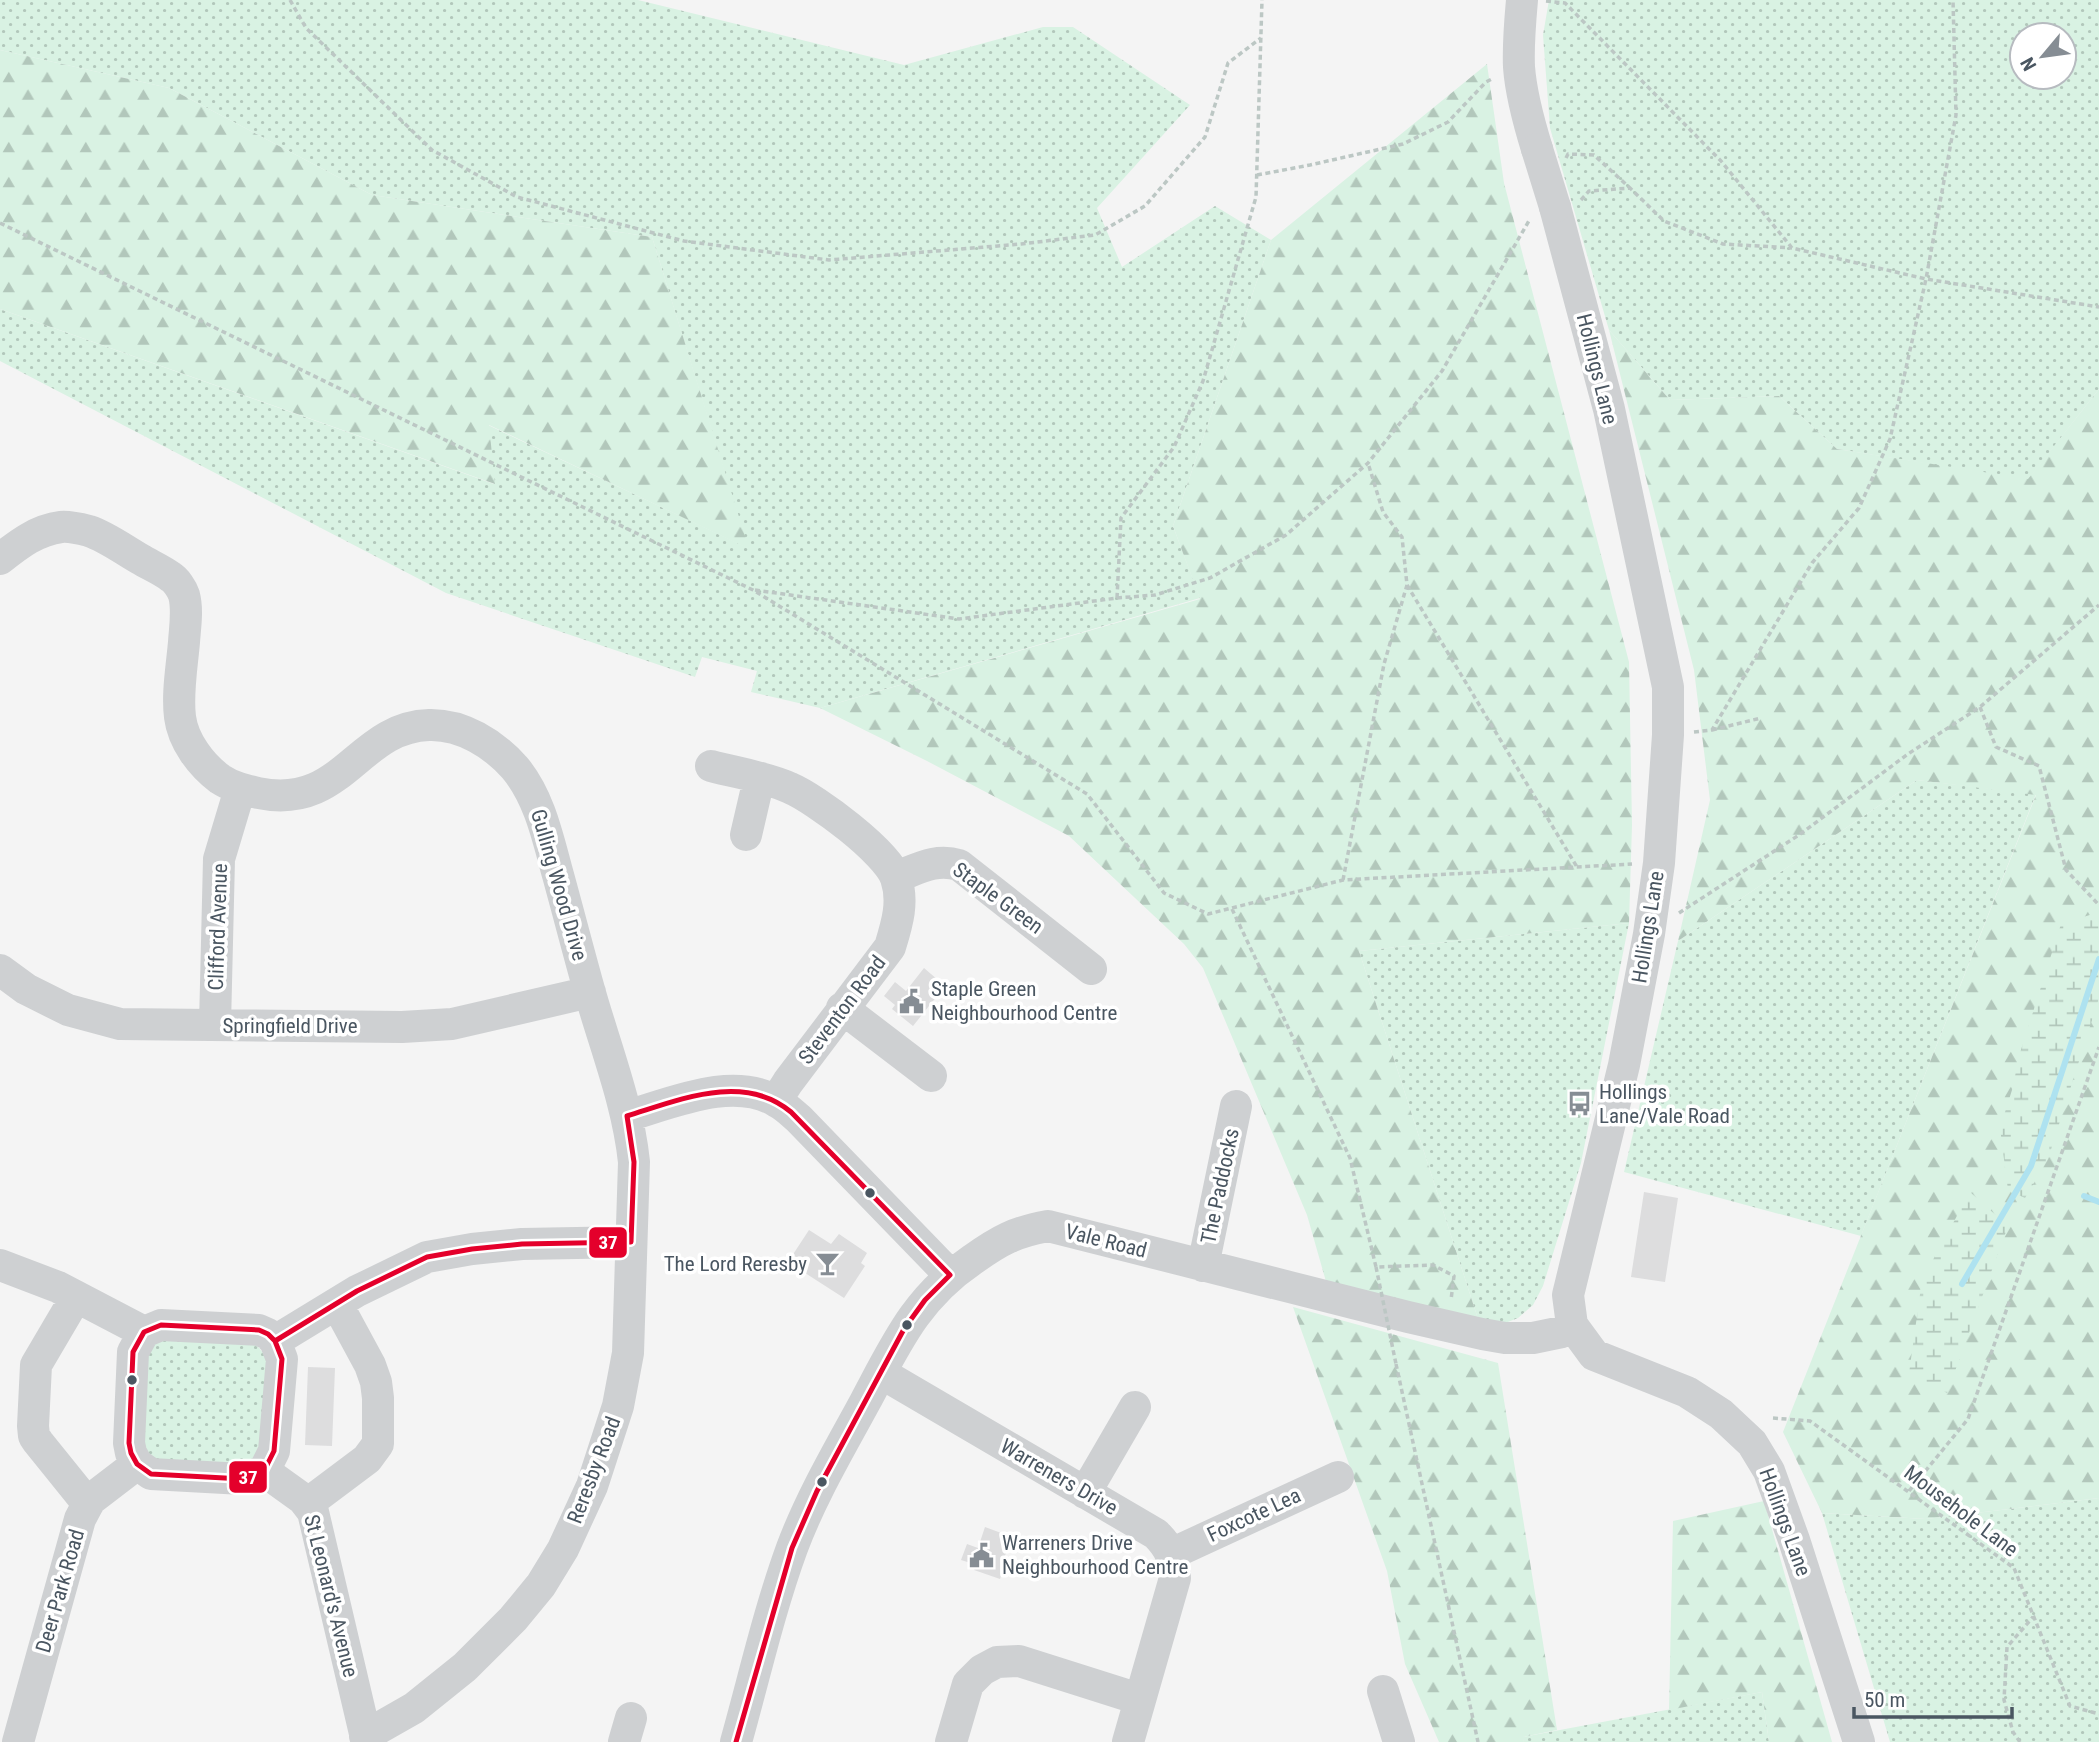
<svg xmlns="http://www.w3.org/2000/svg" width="2099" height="1742" font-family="'Roboto Condensed',sans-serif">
  <defs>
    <pattern id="grass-dots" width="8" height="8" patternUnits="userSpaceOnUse" patternTransform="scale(1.75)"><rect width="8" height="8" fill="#d9f2e3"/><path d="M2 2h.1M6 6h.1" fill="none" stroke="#b2c7bb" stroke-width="1.8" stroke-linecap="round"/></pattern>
    <pattern id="forest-firs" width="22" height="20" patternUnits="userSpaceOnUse" patternTransform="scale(1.75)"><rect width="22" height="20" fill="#d9f2e3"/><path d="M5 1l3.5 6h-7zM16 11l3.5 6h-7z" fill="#b2c7bb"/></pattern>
    <pattern id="wetland-marsh" width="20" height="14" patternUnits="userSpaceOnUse" patternTransform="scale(1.75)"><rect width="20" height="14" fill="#d9f2e3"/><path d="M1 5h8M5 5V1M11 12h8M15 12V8" fill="none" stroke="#b2c7bb"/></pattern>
  </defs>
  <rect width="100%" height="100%" fill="#f4f4f4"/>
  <path fill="url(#grass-dots)" fill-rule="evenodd" d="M0,0H638L904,65L1043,27H1073L1190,105L1097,208L1122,267L1215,206L1271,240L1173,526L1200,598L820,708L751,692L757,671L702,657L695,677L446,593L0,361V309L494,484L488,425L748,548L652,237L372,195L169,88L0,50Z
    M1549,0H2099V389L2028,480L1837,449L1779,396L1670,400L1609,330L1550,128L1543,35ZM2022,35H2064V77H2022Z
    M1917,780L2036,794L1861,1236L1624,1172L1678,941Z
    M1629,923L1581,1163L1543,1286L1533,1305L1518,1318L1500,1325L1479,1322L1359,951Z
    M169,1339L255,1343L268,1359L262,1453L244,1467L156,1462L145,1451L142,1441L147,1357L156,1342Z
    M2099,1498V1742H1890L1822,1513L1926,1519Z
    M1762,1692L1769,1742H1524L1522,1737Z"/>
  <path fill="url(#forest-firs)" d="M0,50L169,88L372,195L652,237L749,549L489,425L495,484L0,309Z
    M1487,64L1504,183L1629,662L1632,825L1629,923L1359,951L1479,1322L1327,1285L1307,1215L1203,968L1184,944L1069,836L927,761L820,708L1200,599L1173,526L1271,240Z
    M1609,330L1670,400L1779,396L1837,449L2028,479L2099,389V1498L1926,1519L1822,1513L1783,1432L2036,795L1917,780L1678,941L1710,800L1694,670Z
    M1293,1307L1498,1363L1557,1730L1523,1737L1524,1742H1439L1405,1664L1387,1571Z
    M1764,1501L1832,1742H1769L1762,1692L1669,1710L1673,1521Z"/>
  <path fill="url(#wetland-marsh)" d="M2096,913L2099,917V998L2048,1159L2025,1198L2008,1190L2000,1128L2012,1090L2020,1053L2061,924Z
    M1970,1192L2008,1226L1947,1393L1909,1373L1922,1280Z"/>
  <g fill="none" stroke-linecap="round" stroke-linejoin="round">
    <path stroke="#aee2f0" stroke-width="6" d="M2084,1196L2099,1202
      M1962,1284L2031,1166L2099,959"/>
  </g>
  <path fill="#ddddde" d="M924,968L945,986L913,1026L892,1009L895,1005L884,996L895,982L906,991Z
    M1644,1192L1678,1198L1665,1282L1631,1277Z
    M809,1230L831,1244L839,1234L867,1253L861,1263L865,1266L844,1298L788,1262Z
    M308,1367L335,1368L332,1446L305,1445Z
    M985,1527L1012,1537L1003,1561L1005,1562L1000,1579L974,1570L977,1565L961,1560L967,1544L978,1548Z"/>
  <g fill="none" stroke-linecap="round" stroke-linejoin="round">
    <path stroke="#bcc7c4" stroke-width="3.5" stroke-dasharray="5 3.5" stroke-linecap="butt" d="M290,0L306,28L432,150L517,197L684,241L829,260L1021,244L1095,235L1145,206L1205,137L1228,63L1261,38
      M1546,1L1565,3L1721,161L1792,248L1926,279L2099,307
      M1566,158L1568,154L1594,155L1630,188
      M1257,175L1310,165L1403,144L1448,122L1486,82L1494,78
      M1581,200L1589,191L1630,188L1664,221L1723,244L1792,248
      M0,223L753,590L1087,794L1164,893L1208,914L1343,880L1632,864
      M1407,585L1577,867
      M755,590L959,619L1117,598L1121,518L1174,447L1203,381L1256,197L1262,0
      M1117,598L1155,595L1210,578L1286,535L1368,463L1442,371L1530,219
      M1980,707L1996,747L2039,766L2066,870L2099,905
      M1712,730L1761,718
      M1694,732L1712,730L1812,563L1859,508L1890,439L1926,279L1956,115L1953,0
      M1343,880L1384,664L1407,585L1402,537L1383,512L1368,463
      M1232,909L1350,1158L1376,1267L1433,1265L1454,1276L1451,1300
      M1679,913L1799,835L1908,754L1980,707L2099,605
      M1396,1364L1478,1742
      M1773,1418L1810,1421L2014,1568L2070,1706L2099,1714
      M1909,1491L1968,1419L2099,1047
      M2020,1742L2013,1732L2004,1700L2007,1647L2033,1617"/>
    <path stroke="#ced0d2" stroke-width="32" d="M1522,0C1520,22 1518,45 1519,67C1521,95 1529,123 1537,149
      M1555,207L1609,409L1668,687V735L1659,863L1649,934L1624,1065L1568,1295L1572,1325L1594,1355L1687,1392L1721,1414L1752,1443L1769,1471L1794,1540L1859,1742
      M0,559C19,544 37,530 61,527C69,526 81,529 89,531C107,537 124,550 140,559C150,565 162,570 171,577C176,580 182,589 184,595C188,610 185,627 184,642C182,666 177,693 180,717C183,741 201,765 220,779C232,787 245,790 258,793C343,811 357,727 429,725C462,724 494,744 515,768C540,798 548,839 558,875C569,915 579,954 590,993C606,1049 628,1104 634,1162L628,1353L618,1406L592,1486L563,1549L541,1585L513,1619L465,1667L414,1708L365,1736
      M711,766C737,773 766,777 790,788C816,799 887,852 896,878C904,902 897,924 890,947L788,1082L776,1101
      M746,835L759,779
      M896,877C918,869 935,858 959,865L1091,969
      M0,970L26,989L68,1010L120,1024L402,1027L452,1024L590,992
      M842,1008L931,1076
      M215,1025L219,859L240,789
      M627,1116C672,1103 734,1075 777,1102C785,1106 792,1113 799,1119L950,1275
      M0,1265L58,1287L144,1332
      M1203,1266L1236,1106
      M76,1297L36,1365L33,1426L34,1436L38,1442L88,1504
      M275,1341L268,1334L259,1330L161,1325L144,1332L133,1352L129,1443L131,1453L137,1464L151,1474L243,1479L264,1471L274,1451L282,1359L275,1341L357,1291L427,1257L472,1249L522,1244L631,1242
      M881,1373L1156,1534C1169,1547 1175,1559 1175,1578L1128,1742
      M264,1471L303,1499L313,1512L367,1742
      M1085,1493L1135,1407
      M307,1504L367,1459L378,1444V1398L376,1382L370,1365L337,1304
      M1171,1554L1338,1477
      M1383,1691L1399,1742
      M18,1742L80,1519L90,1500L137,1464
      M624,1742L631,1718
      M736,1742C754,1678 769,1611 792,1548C811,1497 839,1450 865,1402C896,1344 916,1298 972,1260C1000,1240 1015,1232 1048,1226L1408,1317L1482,1334L1505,1338H1533L1562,1332L1572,1325
      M951,1742L968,1684L982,1670L997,1662L1019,1661L1139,1699"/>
    <path stroke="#bcc7c4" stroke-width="3.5" stroke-dasharray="5 3.5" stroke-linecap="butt" d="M1376,1267L1396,1364"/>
    <path stroke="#ced0d2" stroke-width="32" d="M1537,149L1555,207"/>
    <defs>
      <path id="bus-1" d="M161,1325L259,1330L268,1334L275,1341L282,1359L274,1451L264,1471L243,1479L151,1474L137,1464L131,1453L129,1443L133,1352L144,1332Z
        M275,1341L357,1291L427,1257L472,1249L522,1244L631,1242L634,1162L627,1116C679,1100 743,1072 791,1112L950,1275L925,1300L904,1329L817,1491L792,1548L736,1742"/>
    </defs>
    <use href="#bus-1" stroke="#fff" stroke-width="10"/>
    <use href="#bus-1" stroke="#e4002b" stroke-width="5"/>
  </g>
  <defs>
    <symbol id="civic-bare" viewBox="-9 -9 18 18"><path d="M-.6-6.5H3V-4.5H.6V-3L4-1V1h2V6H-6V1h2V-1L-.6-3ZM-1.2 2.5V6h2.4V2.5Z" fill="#868d94" stroke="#fff" stroke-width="2.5" paint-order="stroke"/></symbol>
    <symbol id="bus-bare" viewBox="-9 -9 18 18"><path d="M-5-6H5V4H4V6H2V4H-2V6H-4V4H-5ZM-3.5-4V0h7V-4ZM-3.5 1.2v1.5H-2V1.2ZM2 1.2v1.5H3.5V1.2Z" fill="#868d94" stroke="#fff" stroke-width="2.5" paint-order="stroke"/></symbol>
    <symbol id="bar-bare" viewBox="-9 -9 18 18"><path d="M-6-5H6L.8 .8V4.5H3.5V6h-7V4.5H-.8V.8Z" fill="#868d94" stroke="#fff" stroke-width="2.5" paint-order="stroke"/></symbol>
  </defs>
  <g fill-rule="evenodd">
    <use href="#civic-bare" x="894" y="984" width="35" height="35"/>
    <use href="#bus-bare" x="1562" y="1086" width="35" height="35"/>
    <use href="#bar-bare" x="810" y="1246" width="35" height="35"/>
    <use href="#civic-bare" x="964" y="1538" width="35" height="35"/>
  </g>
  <g fill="#4a5661" stroke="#fff" stroke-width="2.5">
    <circle cx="870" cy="1193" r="6"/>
    <circle cx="907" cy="1325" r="6"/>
    <circle cx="132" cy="1380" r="6"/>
    <circle cx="822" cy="1482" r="6"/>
  </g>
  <g text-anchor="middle" stroke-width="7" stroke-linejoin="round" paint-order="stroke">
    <g font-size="21" fill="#4a5661" stroke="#fff">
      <text transform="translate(1597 369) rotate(76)" y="7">Hollings Lane</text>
      <text transform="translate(559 885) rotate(74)" y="7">Gulling Wood Drive</text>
      <text transform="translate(998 898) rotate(36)" y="7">Staple Green</text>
      <text transform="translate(218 927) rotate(-88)" y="7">Clifford Avenue</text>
      <text transform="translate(1648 927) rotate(-81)" y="7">Hollings Lane</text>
      <text transform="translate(842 1010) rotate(-53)" y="7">Steventon Road</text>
      <text x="290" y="1033">Springfield Drive</text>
      <text transform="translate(1220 1186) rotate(-78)" y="7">The Paddocks</text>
      <text transform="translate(1106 1241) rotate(14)" y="7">Vale Road</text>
      <text transform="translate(594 1470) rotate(-69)" y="7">Reresby Road</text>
      <text transform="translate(1059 1477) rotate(30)" y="7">Warreners Drive</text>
      <text transform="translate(1961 1511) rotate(37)" y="7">Mousehole Lane</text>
      <text transform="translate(1254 1515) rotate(-25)" y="7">Foxcote Lea</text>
      <text transform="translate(1785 1522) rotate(70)" y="7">Hollings Lane</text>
      <text transform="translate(60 1591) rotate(-74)" y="7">Deer Park Road</text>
      <text transform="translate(331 1596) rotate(76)" y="7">St Leonard's Avenue</text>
    </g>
    <g font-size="21" fill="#4a5661" stroke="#fff" text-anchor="start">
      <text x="931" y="996">Staple Green<tspan x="931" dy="24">Neighbourhood Centre</tspan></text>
      <text x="1599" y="1099">Hollings<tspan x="1599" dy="24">Lane/Vale Road</tspan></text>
      <text x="807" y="1271" text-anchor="end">The Lord Reresby</text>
      <text x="1002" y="1550">Warreners Drive<tspan x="1002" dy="24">Neighbourhood Centre</tspan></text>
    </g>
  </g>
  <g stroke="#fff" stroke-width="2.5">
    <rect x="588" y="1226" width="40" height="33" rx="7" fill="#e4002b"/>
    <rect x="228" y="1460" width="40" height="34" rx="7" fill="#e4002b"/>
  </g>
  <g font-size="19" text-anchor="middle" font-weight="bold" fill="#fff">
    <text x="608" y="1249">37</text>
    <text x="248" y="1484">37</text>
  </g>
  <g transform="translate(2043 56) rotate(241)"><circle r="33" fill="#ffffff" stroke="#b7bbc0" stroke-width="2"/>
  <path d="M0-5L12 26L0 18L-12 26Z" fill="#868d94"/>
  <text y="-10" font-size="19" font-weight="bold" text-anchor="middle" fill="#4a5661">N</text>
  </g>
  <path d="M1854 1707v10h158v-10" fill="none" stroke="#4a5661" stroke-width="3.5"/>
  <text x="1864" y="1707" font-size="21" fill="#4a5661" stroke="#ffffff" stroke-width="5" paint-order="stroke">50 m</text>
</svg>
